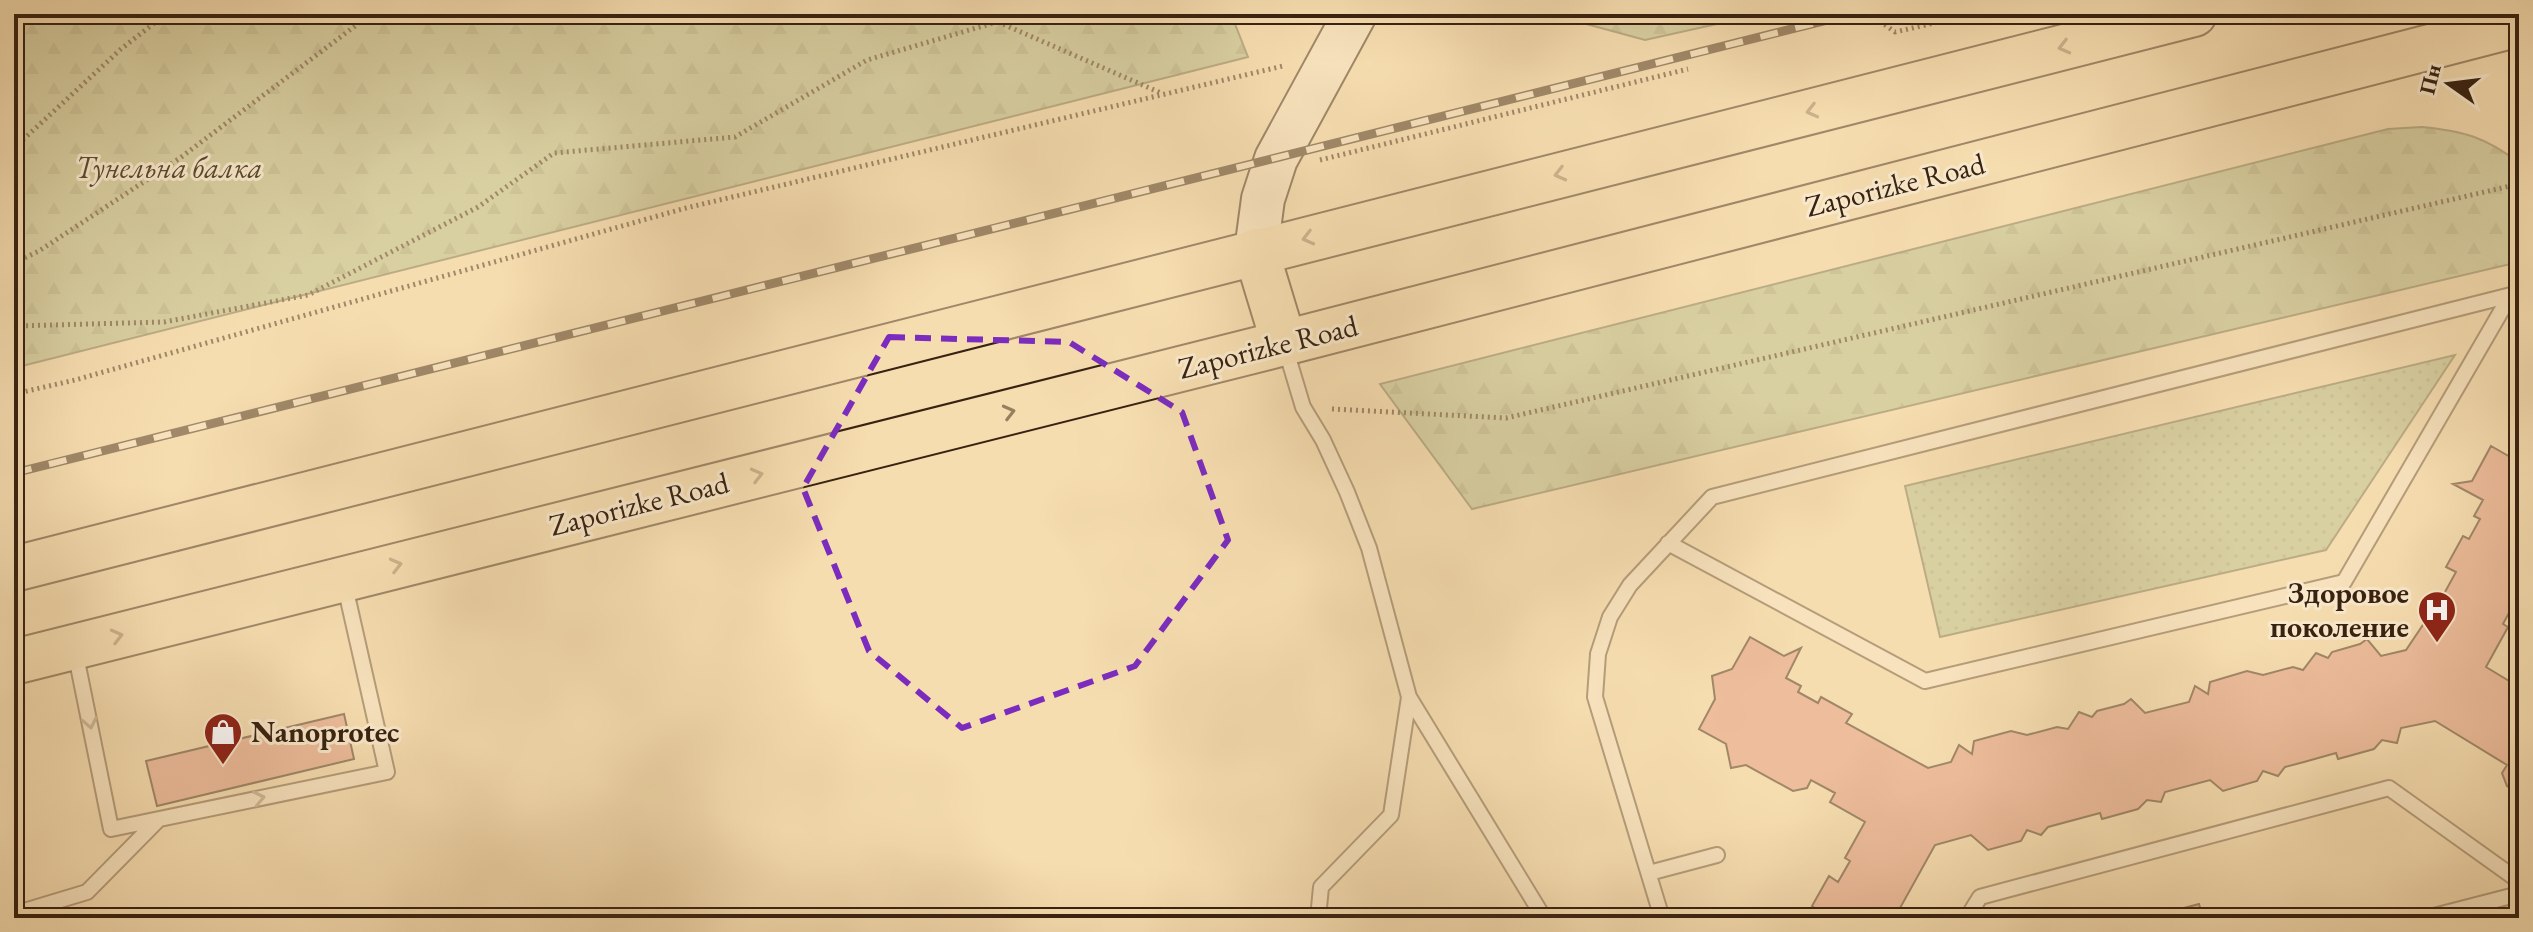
<svg xmlns="http://www.w3.org/2000/svg" width="2533" height="932" font-family="'EB Garamond',serif">
  <defs>
    <pattern id="grass-dots" width="8" height="8" patternUnits="userSpaceOnUse" patternTransform="scale(2)"><rect width="8" height="8" fill="#b6c290"/><path d="M2 2h.1M6 6h.1" fill="none" stroke="#9da67b" stroke-width="1.8" stroke-linecap="round"/></pattern>
    <pattern id="forest-firs" width="22" height="20" patternUnits="userSpaceOnUse" patternTransform="scale(2)"><rect width="22" height="20" fill="#b6c290"/><path d="M5 1l3.5 6h-7zM16 11l3.5 6h-7z" fill="#9da67b"/></pattern>
  </defs>
  <rect width="100%" height="100%" fill="#f6ddb0"/>
  <filter id="stains"><feTurbulence type="fractalNoise" baseFrequency=".0025" numOctaves="4"/><feColorMatrix values="0 0 0 0 .2 0 0 0 0 .09 0 0 0 0 .02 0 0 0 .5 -.17"/></filter>
  <radialGradient id="worn" r=".72"><stop offset=".6" stop-color="#630" stop-opacity="0"/><stop offset="1" stop-color="#630" stop-opacity=".3"/></radialGradient>
  <path fill="url(#grass-dots)" stroke="#777250" stroke-width="2" d="M2455,355L2326,550L1940,637L1905,486Z"/>
  <path fill="url(#forest-firs)" stroke="#777250" stroke-width="2" d="M14,14H1231L1248,57L14,368Z
    M1569,14H1762L1645,40L1579,22Z
    M2422,127C2463,131 2486,137 2519,163V262L1472,509L1380,384L2388,129Z"/>
  <path fill="#e59884" stroke="#382211" stroke-width="2" d="M2491,446L2519,462V602L2516,600L2503,624L2508,627L2486,667L2519,687V794L2507,786L2502,773L2507,765L2435,721L2401,728L2397,743L2382,740L2374,749L2338,759L2336,753L2304,762L2285,767L2278,776L2263,771L2257,781L2223,791L2210,780L2165,792L2161,802L2147,800L2138,809L2102,819L2100,813L2048,827L2041,835L2027,830L2021,841L1988,850L1971,835L1935,845L1895,917L1896,918H1813L1817,910L1812,906L1829,876L1838,882L1850,861L1845,858L1865,822L1830,802L1835,793L1811,780L1807,788L1793,791L1746,765L1731,768L1726,744L1699,729L1715,699L1712,676L1732,669L1750,637L1784,656L1801,648L1786,678L1801,686L1798,692L1818,703L1821,697L1852,714L1846,723L1928,768L1951,762L1959,745L1972,754L1974,741L2011,731L2027,735L2057,727L2068,729L2079,712L2092,717L2097,711L2124,704L2131,699L2145,713L2189,702L2195,686L2208,694L2210,682L2247,671L2263,675L2293,667L2303,670L2316,653L2328,658L2332,652L2360,644L2367,639L2381,656L2406,650L2445,592L2456,572L2446,567L2463,536L2469,539L2480,519L2474,516L2483,500L2453,484L2472,481Z
    M344,714L354,759L157,806L146,761Z
    M2199,904L2203,918H2146Z"/>
  <g fill="none" stroke-linecap="round" stroke-linejoin="round">
    <defs>
      <path id="lane" d="M1285,347L1303,407L1323,440L1347,492L1369,548L1409,697L1544,918
        M1668,543L1925,681L2344,582L2510,296
        M75,651L111,829L387,772L344,582
        M1649,873L1717,855
        M14,914L87,892L157,821
        M1318,918L1321,887L1391,815L1409,697
        M1662,918L1595,697L1598,654L1610,617L1630,585L1712,497L2519,293
        M1967,918L1980,897L2389,788L2519,881
        M2426,918L2519,894"/>
      <path id="secondary" d="M1256,251L1263,199L1276,159L1355,14"/>
      <path id="primary" d="M1256,251L1284,343
        M14,569L2194,14
        M14,662L1284,343L2519,24"/>
    </defs>
    <use href="#lane" stroke="#685139" stroke-width="18"/>
    <use href="#secondary" stroke="#382211" stroke-width="46"/>
    <use href="#primary" stroke="#382211" stroke-width="48"/>
    <path stroke="#382211" stroke-width="5" stroke-dasharray="2 4" stroke-linecap="butt" d="M1870,14L1895,32L1974,14
      M998,22L1161,93
      M14,148L121,49L166,14
      M1320,160L1688,69
      M14,263L39,251L180,158L371,14
      M14,326L164,322L308,295L478,207L554,153L735,137L867,60L1024,14
      M14,394L75,380L686,208L1283,66
      M1332,409L1506,418L2519,184"/>
    <use href="#lane" stroke="#f9e9cc" stroke-width="14"/>
    <use href="#secondary" stroke="#f9e9cc" stroke-width="42"/>
    <use href="#primary" stroke="#f6ddb0" stroke-width="44"/>
    <defs>
      <path id="rail" d="M14,473L1852,14"/>
    </defs>
    <use href="#rail" stroke="#382211" stroke-width="9"/>
    <use href="#rail" stroke="#f9e9cc" stroke-width="6" stroke-dasharray="18" stroke-linecap="butt"/>
  </g>
  <defs><path id="oneway-chevron" d="M-2-3.5L2.5 0L-2 3.5" fill="none" stroke-width="1.6" stroke-linecap="round" stroke-linejoin="round" transform="scale(2)"/></defs>
  <g stroke="#978060">
    <use href="#oneway-chevron" transform="translate(2064 47) rotate(166)"/>
    <use href="#oneway-chevron" transform="translate(1812 111) rotate(166)"/>
    <use href="#oneway-chevron" transform="translate(1560 174) rotate(166)"/>
    <use href="#oneway-chevron" transform="translate(1308 238) rotate(166)"/>
    <use href="#oneway-chevron" transform="translate(1009 412) rotate(-14)"/>
    <use href="#oneway-chevron" transform="translate(757 475) rotate(-14)"/>
    <use href="#oneway-chevron" transform="translate(396 565) rotate(-14)"/>
    <use href="#oneway-chevron" transform="translate(117 636) rotate(-14)"/>
  </g>
  <g stroke="#a28f78">
    <use href="#oneway-chevron" transform="translate(90 723) rotate(79)"/>
    <use href="#oneway-chevron" transform="translate(259 798) rotate(-12)"/>
  </g>
  <path d="M0 0H2533V932H0ZM889,337L1069,342L1182,412L1228,540L1135,666L962,728L869,651L803,488Z" fill="#f6ddb0" fill-opacity=".55" fill-rule="evenodd"/>
  <path fill="none" stroke="#7b2cbf" stroke-width="6" stroke-dasharray="16 10" stroke-linejoin="round" d="M889,337L1069,342L1182,412L1228,540L1135,666L962,728L869,651L803,488Z"/>
  <defs>
    <symbol id="hospital-pin" viewBox="-11 -11 22 30"><path d="M0 17L-7.5 6A9.5 9.5 0 1 1 7.5 6Z" fill="#8f2418" stroke="#f9e9cc"/><path d="M-5-5h3v3.5h4V-5h3V5h-3V1.5h-4V5h-3Z" fill="#fff"/></symbol>
    <symbol id="shop-pin" viewBox="-11 -11 22 30"><path d="M0 17L-7.5 6A9.5 9.5 0 1 1 7.5 6Z" fill="#8f2418" stroke="#f9e9cc"/><path d="M-5-2.5h2.3a2.7 3.5 0 0 1 5.4 0H5L5.5 6h-11ZM-1.5-2.5h3a1.5 2.3 0 0 0-3 0Z" fill="#fff"/></symbol>
  </defs>
  <g fill-rule="evenodd">
    <use href="#hospital-pin" x="2415" y="588" width="44" height="60"/>
    <use href="#shop-pin" x="201" y="710" width="44" height="60"/>
  </g>
  <g text-anchor="middle" stroke-width="6" stroke-linejoin="round" paint-order="stroke">
    <g font-size="30" font-style="italic" fill="#584a31" stroke="#f9e9cc">
      <text x="169" y="178">Тунельна балка</text>
    </g>
    <g font-size="30" fill="#382211" stroke="#f9e9cc">
      <text transform="translate(1895 185) rotate(-14)" y="10">Zaporizke Road</text>
      <text transform="translate(1268 347) rotate(-14)" y="10">Zaporizke Road</text>
      <text transform="translate(639 504) rotate(-14)" y="10">Zaporizke Road</text>
    </g>
    <g font-size="30" font-weight="bold" fill="#382211" stroke="#f9e9cc" text-anchor="end">
      <text x="2409" y="603">Здоровое<tspan x="2409" dy="34">поколение</tspan></text>
      <text x="251" y="742" text-anchor="start">Nanoprotec</text>
    </g>
  </g>
  <rect width="2533" height="932" fill="none" stroke="#f6ddb0" stroke-width="48"/>
  <rect x="16" y="16" width="2501" height="900" fill="none" stroke="#382211" stroke-width="4"/>
  <rect x="24" y="24" width="2485" height="884" fill="none" stroke="#382211" stroke-width="2"/>
  <g transform="translate(2449 84) rotate(284)" stroke="#f9e9cc" stroke-width="6" paint-order="stroke">
  <path d="M0-6L14 30L0 20L-14 30Z" fill="#382211"/>
  <text y="-12" font-size="22" font-weight="bold" text-anchor="middle" fill="#382211">Пн</text>
  </g>
  <rect width="100%" height="100%" filter="url(#stains)"/>
  <rect width="100%" height="100%" fill="url(#worn)"/>
</svg>
